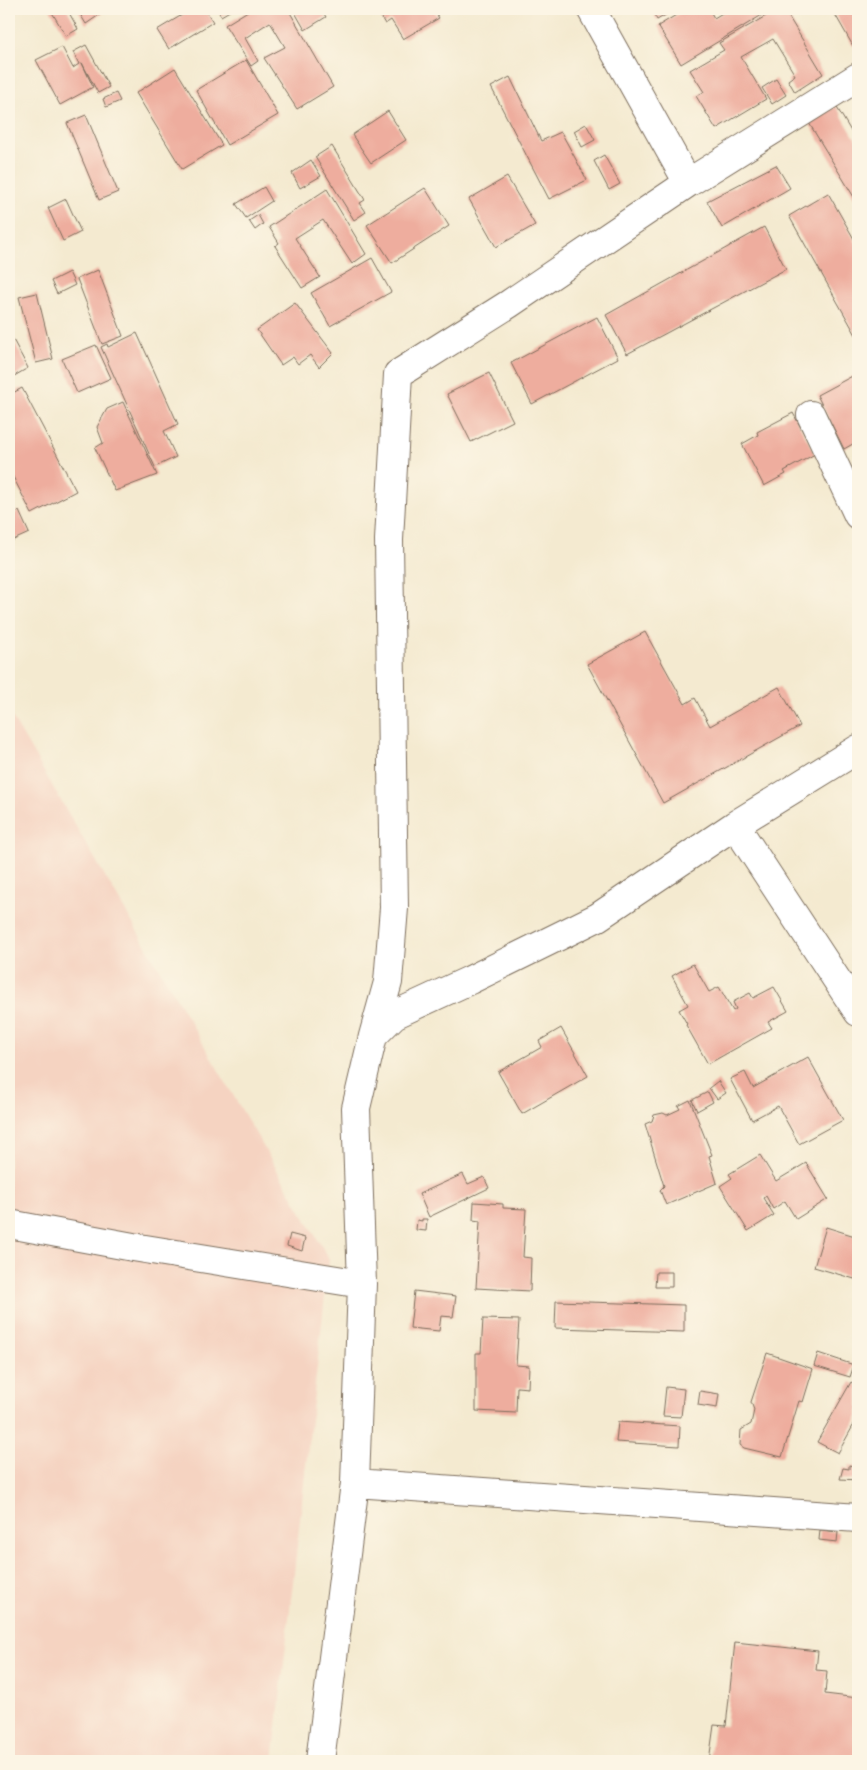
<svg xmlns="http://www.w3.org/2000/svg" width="867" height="1770" font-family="Pangolin,sans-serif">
  <rect width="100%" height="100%" fill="#fcf5e5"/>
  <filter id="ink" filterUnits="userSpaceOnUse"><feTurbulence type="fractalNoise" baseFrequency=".02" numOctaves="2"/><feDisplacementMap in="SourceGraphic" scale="10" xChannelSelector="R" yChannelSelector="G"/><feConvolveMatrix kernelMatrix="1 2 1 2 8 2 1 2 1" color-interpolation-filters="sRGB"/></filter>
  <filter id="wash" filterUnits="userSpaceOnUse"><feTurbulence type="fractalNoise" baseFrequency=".0096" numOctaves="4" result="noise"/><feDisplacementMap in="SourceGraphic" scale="20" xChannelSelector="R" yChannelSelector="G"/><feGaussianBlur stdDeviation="1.12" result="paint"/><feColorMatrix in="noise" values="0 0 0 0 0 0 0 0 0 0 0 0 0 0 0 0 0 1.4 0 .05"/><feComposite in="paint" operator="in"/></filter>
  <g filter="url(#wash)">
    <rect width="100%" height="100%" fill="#f4ead0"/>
    <path fill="#f5d3c1" d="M9,712L329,1259L273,1761H9Z"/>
    <g id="blocks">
      <path fill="#eead9e" d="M50,9H67L78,29L66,36Z
        M77,9H108L86,24Z
        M185,9H205L213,22L169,49L157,30L187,12Z
        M217,9H233L221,16Z
        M251,9H288L333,87L297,109L264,58L285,47L270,22L245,38L258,61L251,66L225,25Z
        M293,9H321L326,17L305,30Z
        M376,9H433L439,18L403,39L391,20L385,24Z
        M651,9H676L657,20Z
        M686,9H709L714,18L729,9H772L681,64L658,26Z
        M778,9H784L823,74L795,92L788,80L795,75L773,39L741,57L766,99L716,129L696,96L704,92L690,70L724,50L719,43Z
        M832,9H858V43L853,46Z
        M86,45L109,87L98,93L82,63L93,87L60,105L36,60L62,47L73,68L79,64L73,52Z
        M246,60L278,115L227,145L196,90Z
        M175,68L222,145L182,169L136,93Z
        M510,77L541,141L561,132L587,180L549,199L491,87Z
        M776,79L786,95L772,104L762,88Z
        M116,93L120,101L106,107L103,99Z
        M836,106L858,143L857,202L809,123Z
        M388,111L406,140L371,163L352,135Z
        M86,115L118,192L99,200L67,123Z
        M586,124L595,140L582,147L574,131Z
        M332,146L365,200L360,203L366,212L354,220L315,157Z
        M604,155L620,184L609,190L594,161Z
        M311,160L321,176L300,188L292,173Z
        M776,165L790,188L722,228L707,201Z
        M507,177L535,225L496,247L469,199Z
        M264,187L272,201L246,218L236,204Z
        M425,188L449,226L392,263L367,225Z
        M327,189L366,254L352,264L323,220L295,238L320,277L302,288L275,246L279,243L269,227Z
        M828,193L858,246V334L856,335L789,216Z
        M66,199L81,232L63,241L48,208Z
        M258,215L263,224L255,230L249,221Z
        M764,227L786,269L627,354L606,315Z
        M372,258L391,292L330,326L311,293Z
        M98,270L123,336L102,344L77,279Z
        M69,272L75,285L57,294L51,281Z
        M37,293L53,359L36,363L19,297Z
        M295,303L333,353L319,367L310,355L298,364L293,357L281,365L257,330Z
        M597,317L618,358L532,404L511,363Z
        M9,332L28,368L9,379Z
        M137,333L178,424L164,431L176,457L155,467L101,347L107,344L108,347Z
        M96,345L111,378L77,393L62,359Z
        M489,373L513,421L471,442L447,394Z
        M858,373V441L844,449L817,395Z
        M22,388L76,491L32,514L9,469V395Z
        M123,402L157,475L115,491L95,448L103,443L97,427L107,409Z
        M793,413L815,454L784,471L786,474L764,486L742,444L758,435L757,432Z
        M19,511L29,533L9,542V516Z
        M645,632L685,704L695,698L710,726L779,687L800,726L663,803L587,664Z
        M693,964L709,992L719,987L733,1011L736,1009L733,1002L750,993L753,998L774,987L788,1011L768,1022L772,1028L708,1064L686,1025L687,1024L679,1010L688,1005L672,976Z
        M561,1028L588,1076L522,1114L498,1072L542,1047L539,1041Z
        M808,1057L843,1120L799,1144L778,1106L752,1120L730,1079L745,1072L753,1088Z
        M718,1081L726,1093L717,1099L709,1088Z
        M708,1092L713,1102L697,1111L692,1100Z
        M690,1100L712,1155L709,1156L717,1183L666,1205L660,1190L664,1186L645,1124L652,1121L654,1115L663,1113L667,1115L680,1109L678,1106Z
        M760,1155L776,1181L806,1163L828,1199L796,1219L785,1201L773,1209L766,1196L763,1198L774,1215L748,1231L720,1186L732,1178L729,1174Z
        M463,1174L468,1184L484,1177L489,1188L429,1217L419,1194Z
        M474,1202L503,1204V1208L526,1209L523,1257L531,1258L530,1291L476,1288L480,1221L473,1220Z
        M422,1219H427L426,1231L416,1230L417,1220L422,1221Z
        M826,1227L858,1237V1280L814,1267Z
        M290,1234L305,1238L302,1251L287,1246Z
        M656,1272H672V1287H655Z
        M414,1291L456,1296L453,1317L441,1316L439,1331L410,1328Z
        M556,1301L684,1305V1332L555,1328Z
        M483,1319L519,1320L516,1365L529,1366L528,1388L517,1387L516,1413L476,1411V1353H481Z
        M767,1353L813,1369L803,1402L799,1401L782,1457L744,1448L740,1445L741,1430L751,1424L754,1410L751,1402Z
        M818,1353L854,1365L850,1377L814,1366Z
        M851,1382L858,1386V1417L838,1453L817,1442Z
        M666,1387L684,1389L681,1417L663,1416Z
        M700,1391L719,1394L717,1408L698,1405Z
        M618,1422L680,1426L679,1446L616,1442Z
        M849,1465L858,1467V1480L840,1479L843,1468L849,1469Z
        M820,1530L838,1532L837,1542L819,1540Z
        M735,1642L818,1651L816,1670L827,1671L825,1694L858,1698V1761H709L714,1725L726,1726Z"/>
    </g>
  </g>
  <g filter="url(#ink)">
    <use href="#blocks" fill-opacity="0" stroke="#7c6d5c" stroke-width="1"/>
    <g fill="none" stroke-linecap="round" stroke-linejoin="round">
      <defs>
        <path id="minor" d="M591,9L688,183
          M811,415L858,515
          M735,825L858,1012
          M373,1036L388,982L394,908L389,540L398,374L509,304L688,183L858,77
          M9,1224L133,1247L362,1284
          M355,1483L362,1284L356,1108L373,1036L394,1015L470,980L598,917L735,825L858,749
          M320,1761L355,1483L858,1518"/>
      </defs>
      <use href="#minor" stroke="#7c6d5c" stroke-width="30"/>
      <use href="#minor" stroke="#fff" stroke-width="28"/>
    </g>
  </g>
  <rect width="867" height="1770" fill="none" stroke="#fcf5e5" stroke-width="30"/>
</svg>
